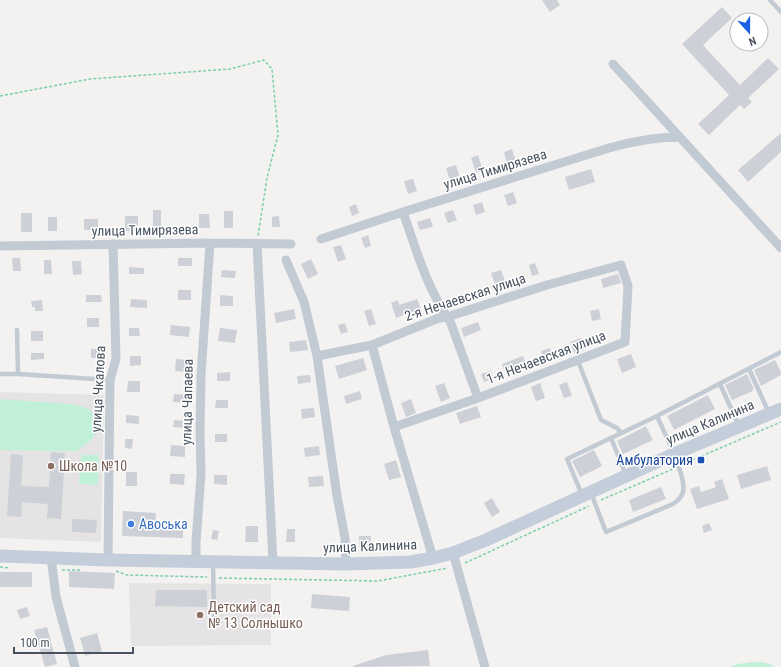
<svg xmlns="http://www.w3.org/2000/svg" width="781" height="667" font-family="'Roboto Condensed',sans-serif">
  <rect width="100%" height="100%" fill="#f4f2f1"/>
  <path fill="#e5e3e3" d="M0,392L104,395L101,542L0,538Z
    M129,583L271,584V645L131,646Z"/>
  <path fill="#c1f0d8" d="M0,399L72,404L87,408L99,419L98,430L91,440L77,451L0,450Z
    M81,455H99L98,485L79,484Z
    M753,662C760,662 768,662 774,667H729L738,664Z"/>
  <path fill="#cdd0d7" d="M542,0H557L560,5L550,12Z
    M722,7L732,18L703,45L740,85L768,58L779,69L748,98L752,102L744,109L740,105L709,135L698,124L729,95L682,44Z
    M781,133V152L748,182L738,170Z
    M512,149L516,162L507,164L504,152Z
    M478,155L483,171L476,173L471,158Z
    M456,165L460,178L450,181L446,168Z
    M591,169L595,182L569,190L565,177Z
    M413,179L417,191L408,194L404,181Z
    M513,192L517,203L508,206L504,195Z
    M482,202L485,212L476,215L473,205Z
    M356,204L359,213L352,216L349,207Z
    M153,210H161V229H153Z
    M453,210L457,220L448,223L444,213Z
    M224,211H233V228H224Z
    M21,213H32V232H21Z
    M199,214H209L210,228H199Z
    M125,216H138V230L125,231Z
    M279,216L280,227H272V217Z
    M48,217H57V231H48Z
    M430,218L433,227L420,230L417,222Z
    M84,219H98V230H84Z
    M368,235L371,246L365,248L361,238Z
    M341,245L346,259L338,262L333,247Z
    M12,258H20L21,271H13Z
    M178,258H192V266H178Z
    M311,259L318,274L308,279L301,264Z
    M44,260H51L52,274H44Z
    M72,261H81L82,274L73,275Z
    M535,263L539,274L532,276L529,265Z
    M129,267L144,268V274H129Z
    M222,270L236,271L235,278L221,277Z
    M501,270L505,281L495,284L491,273Z
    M618,274L621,283L603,288L601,279Z
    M178,290H191V300H178Z
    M86,295H101L102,302H86Z
    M220,295L233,296V306H220Z
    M131,299L147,300V308L130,307Z
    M417,299L421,309L396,318L391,303L398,300L399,305Z
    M42,300L43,311H35V307H32L31,301Z
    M294,309L296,319L276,323L274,313Z
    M371,309L376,324L369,326L364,311Z
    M599,309L601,319L592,321L590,311Z
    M87,318H99V327H87Z
    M478,322L481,330L464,337L461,328Z
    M345,323L348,332L341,334L338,325Z
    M171,325L190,327L189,337L170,335Z
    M129,328H139L140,336H129Z
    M220,328L237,330L235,343L218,341Z
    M31,331H43V341H31Z
    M580,338L584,350L574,353L570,342Z
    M306,340L308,350L290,352L289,342Z
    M550,348L553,357L544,360L541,351Z
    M91,349H100V358H91Z
    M31,353H44V359L31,360Z
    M631,354L636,367L622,373L617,359Z
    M130,356H141V365L130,366Z
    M523,356L526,364L516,368L515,366L504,370L502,364Z
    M363,358L367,370L339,379L335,366Z
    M176,359L189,360L188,372L175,371Z
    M775,360L781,372V375L761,386L754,370Z
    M491,371L493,379L484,382L481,374Z
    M230,372V381H217V373Z
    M747,374L754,389L752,390L753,391L732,400L725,385Z
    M310,375L311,382L298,384L297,376Z
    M128,381H140V392H127Z
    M567,382L572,396L564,398L559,385Z
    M444,383L450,398L441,402L435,386Z
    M540,383L545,398L536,401L531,387Z
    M360,391L362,399L346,404L344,396Z
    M174,394L188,395L187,403L173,402Z
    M708,395L715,409L674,430L667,416Z
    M411,399L416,413L406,417L401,403Z
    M216,400H228V408H215Z
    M477,406L481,417L460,424L456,413Z
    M314,408L315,417L302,419L301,409Z
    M126,415L139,416V424L126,423Z
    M174,420L186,421V428L173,427Z
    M646,426L653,440L623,454L617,441Z
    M215,434H227V442H215Z
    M125,439H133L132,449L125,448Z
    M171,445L185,446V457L170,456Z
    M319,446L320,455L305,457L304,448Z
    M594,450L602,466L580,477L572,461Z
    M51,452L65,453L61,519L47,518L48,504L22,502L21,517L7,516L11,454L23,455L21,486L49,487Z
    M396,460L401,477L389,480L384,464Z
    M767,466L771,480L741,489L737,475Z
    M126,472H137V486H126Z
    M170,474H185L184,485L170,484Z
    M214,475H227V485L214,484Z
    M323,476L324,486L309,487L308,477Z
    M722,479L729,499L697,509L690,489L699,486L701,492L716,487L714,482Z
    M661,487L666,499L633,512L629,500Z
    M492,498L500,512L492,517L484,503Z
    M123,511L156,513L155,527L183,528V538L122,536Z
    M72,519L97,520L96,533L72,532Z
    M709,523L712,530L704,533L702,526Z
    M246,526H258V542H245Z
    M287,529H295V542H286Z
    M213,530L219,531L217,540L211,539Z
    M359,536H371L370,548L359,547Z
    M390,541L401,542V548H390Z
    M69,571L115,573L114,589L69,587Z
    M0,572H32V587H0Z
    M156,590H207V607L155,606Z
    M312,594L350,597L349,611L311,608Z
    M27,607L30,616L20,619L17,610Z
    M47,627L57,664L45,667L34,630Z
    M97,633L102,651L85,656L80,638Z
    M428,650L430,666L353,667V666L386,655Z"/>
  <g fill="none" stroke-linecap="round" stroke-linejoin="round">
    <path stroke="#79cead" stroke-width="1.5" stroke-dasharray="3 2" stroke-linecap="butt" d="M0,96L90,79L230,69L264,60L272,69L278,135L267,178L258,236
      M683,464L781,422
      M601,500L673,469
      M465,563L589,506
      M0,567L10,568
      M62,570H82
      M116,571L127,575L207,577
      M219,578L378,581L448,568"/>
    <path stroke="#c2cad3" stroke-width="4.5" d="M770,0L781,12
      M17,330L18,374
      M578,361L601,420L617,428L621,433
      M749,369L769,413
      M0,374H18L110,380
      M720,384L739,426
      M611,438L626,475
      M591,493L606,532L673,504C678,501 681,498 683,492C687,477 664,432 657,416
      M582,495L567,459L657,416L781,352
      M213,562L214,619"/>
    <path stroke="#c2cad3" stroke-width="9" d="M613,64L781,248
      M403,212C416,249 427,289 450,321L478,398
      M321,239L403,212L609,148C634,141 654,137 679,137
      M257,244L273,562
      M0,246L210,243L291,244
      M286,260L304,302L317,356L337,496L345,538L346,564
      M372,345L394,427L433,558
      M317,356L372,345L439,318L447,317L547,285L621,265L628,286L625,342L478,398L394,427
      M453,553L485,667
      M51,557L56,597L75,667
      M108,560L110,380L116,359L113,244
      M196,562V542L201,474L200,433L201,375L210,243"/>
    <path stroke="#c4cdda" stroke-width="13" d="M0,556L108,560L346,564L411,562L433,558L453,553L486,540L674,454L781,409"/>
  </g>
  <rect fill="#1a4fb4" stroke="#fff" stroke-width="1.5" x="697" y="456" width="8" height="8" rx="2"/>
  <g fill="#8d6e63" stroke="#fff" stroke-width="1.5">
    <circle cx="51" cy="466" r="4"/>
    <circle cx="200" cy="615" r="4"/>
  </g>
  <circle fill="#3f7fe0" stroke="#fff" stroke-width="1.5" cx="131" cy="524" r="4"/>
  <g text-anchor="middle" stroke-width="3" stroke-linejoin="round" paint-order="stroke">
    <g font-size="14" fill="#49525f" stroke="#fff">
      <text transform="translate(495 169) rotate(-17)" y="5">улица Тимирязева</text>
      <text transform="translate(145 230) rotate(-1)" y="5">улица Тимирязева</text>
      <text transform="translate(465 297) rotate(-18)" y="5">2-я Нечаевская улица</text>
      <text transform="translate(546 357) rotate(-21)" y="5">1-я Нечаевская улица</text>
      <text transform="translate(98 389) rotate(-87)" y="5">улица Чкалова</text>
      <text transform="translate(187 402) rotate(-89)" y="5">улица Чапаева</text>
      <text transform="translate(710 422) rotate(-23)" y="5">улица Калинина</text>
      <text transform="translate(370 546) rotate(-2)" y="5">улица Калинина</text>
    </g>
    <g font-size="14" fill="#164399" stroke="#fff" text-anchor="end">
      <text x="693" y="465">Амбулатория</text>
    </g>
    <g font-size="14" fill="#785e54" stroke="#fff" text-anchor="start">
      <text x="59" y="471">Школа №10</text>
      <text x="208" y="612">Детский сад<tspan x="208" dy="16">№ 13 Солнышко</tspan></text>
    </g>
    <g font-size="14" fill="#366cbe" stroke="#fff" text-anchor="start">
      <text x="139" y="529">Авоська</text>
    </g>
  </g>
  <g transform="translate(749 32) rotate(159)"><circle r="19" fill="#ffffff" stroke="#b6babf"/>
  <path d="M0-3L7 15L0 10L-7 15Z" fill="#1a5fe5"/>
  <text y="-6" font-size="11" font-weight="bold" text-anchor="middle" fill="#49525f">N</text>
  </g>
  <path d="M14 647v6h119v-6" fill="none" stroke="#49525f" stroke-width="2"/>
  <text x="20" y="647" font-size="12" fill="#49525f" stroke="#ffffff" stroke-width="3" paint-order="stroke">100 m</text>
</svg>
